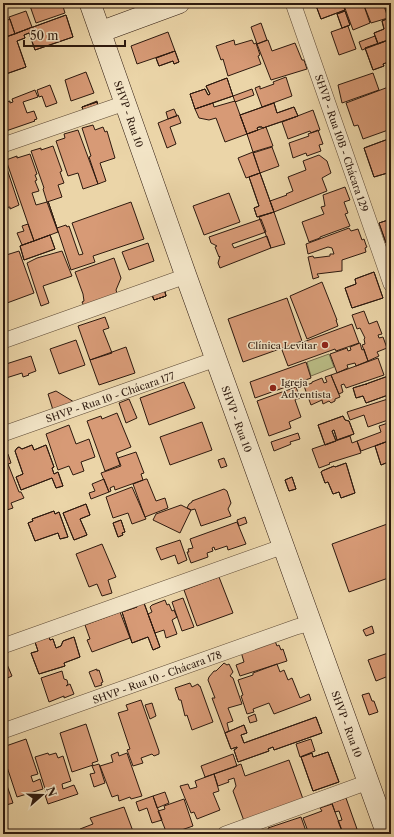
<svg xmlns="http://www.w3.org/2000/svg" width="394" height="837" font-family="'Libre Caslon Text',serif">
  <rect width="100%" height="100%" fill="#ebd5a8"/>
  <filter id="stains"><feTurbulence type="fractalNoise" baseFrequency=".005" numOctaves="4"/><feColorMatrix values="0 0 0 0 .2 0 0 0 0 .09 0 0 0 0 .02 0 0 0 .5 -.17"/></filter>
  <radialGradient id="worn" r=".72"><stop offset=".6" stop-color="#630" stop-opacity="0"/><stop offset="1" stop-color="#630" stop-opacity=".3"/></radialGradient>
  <path fill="#babd86" stroke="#746b4a" d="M329,354L334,367L311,376L307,362Z"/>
  <path fill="#d79a76" stroke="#2d190e" d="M29,3H62L65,13L36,23Z
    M315,3H342L345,10L321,19Z
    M315,3H342L345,10L321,19Z
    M343,3H363L370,23L353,30Z
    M363,3H383L388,18L371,23Z
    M390,3H391V24L385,6Z
    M390,3H391V24L385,6Z
    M26,11L32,27L15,34L9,17Z
    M345,11L350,25L342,28L337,14Z
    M345,11L350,25L342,28L337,14Z
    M66,15L73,37L35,50L29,33L24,35L25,38L17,41L26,67L3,75V38Z
    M66,15L73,37L35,50L29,33L24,35L25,38L17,41L26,67L3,75V38Z
    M389,18L391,24V39L378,44L374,33L384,29L382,21Z
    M389,18L391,24V39L378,44L374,33L384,29L382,21Z
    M10,19L15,34L3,38V22Z
    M261,23L267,40L257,44L251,27Z
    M348,26L356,49L339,55L331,32Z
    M168,32L175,51L137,64L131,46Z
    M375,36L378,44L362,50L359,42Z
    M391,39V61L383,64L384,66L373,70L365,48Z
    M391,39V61L383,64L384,66L373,70L365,48Z
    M234,40L235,45L252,40L254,44L256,43L260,55L258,56L261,64L228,76L223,59L221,60L216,46Z
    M268,40L272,51L295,43L302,60H304L307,69L271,80L257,44Z
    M175,51L179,62L174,64L173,61L159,66L156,58Z
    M175,51L179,62L174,64L173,61L159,66L156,58Z
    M86,72L94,93L71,101L65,80Z
    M373,73L379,90L342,103L338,85Z
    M286,77L292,96L262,107L255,88L260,86V89L274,84L273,82Z
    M227,78L233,96L195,109L190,94L205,89L208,95L210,94L206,86Z
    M227,78L233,96L195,109L190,94L205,89L208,95L210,94L206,86Z
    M50,85L57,103L46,107L42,96L39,97L37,90Z
    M391,86V129L363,139L358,125L354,126L346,103Z
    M252,89L254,95L235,102L233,96Z
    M35,90L38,97L23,102L27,113L34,111L37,119L34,120L35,121L3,132V103L10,101V103L13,102L12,99Z
    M97,101L98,106L85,113L82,107Z
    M235,101L247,134L225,142L216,118L209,120L199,118L195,109L213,103L214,107Z
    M97,102L98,106L84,113L82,107Z
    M97,102L98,106L84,113L82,107Z
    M274,103L277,113L294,107L298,116L263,128L262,127H259L257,128L258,130L247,134L240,115Z
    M274,103L277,113L294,107L298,116L263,128L262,127H259L257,128L258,130L247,134L240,115Z
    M174,109L177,116L168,119L166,112Z
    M313,110L320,130L311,133L310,131L288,139L282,122Z
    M178,115L181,123L170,127L176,144L167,148L158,123Z
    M93,125L95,130L103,127L105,132L107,131L115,158L100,163L106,181L98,184L89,157L91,156L82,128Z
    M266,127L273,146L253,152L247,134Z
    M78,130L98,184L83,189L78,173L68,176L56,141L65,138L64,134Z
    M318,130L323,144L319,145L321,151L307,156L306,153L293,158L289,143L309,136L308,134Z
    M391,138V172L374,177L364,148Z
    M391,138V172L374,177L364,148Z
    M53,146L62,171L60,172L64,183L58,185L62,197L47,202L43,189L44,188L31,151L41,148V150Z
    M272,147L279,166L260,173L253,153Z
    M253,152L260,173L246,178L238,158Z
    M30,154L37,174L35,175L37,180L35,181L39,191L32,193L36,205L47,202L58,232L34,241L6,160L17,156V158Z
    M319,155L327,161L331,173L322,178L327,191L274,212L270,201L287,195L286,194L293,191L288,177L306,170L303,161Z
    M6,166L19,205L10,209V207L3,208V167Z
    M260,173L274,212L257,217L254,208L259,206L249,177Z
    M260,173L274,212L257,217L254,208L259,206L249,177Z
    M345,187L350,200L344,202L348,213L345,214L350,226L320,237V238L309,242L302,222L324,214L321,207L325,206L323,195Z
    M229,193L240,222L204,235L193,206Z
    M48,201L57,228L66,225L67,227L69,226L79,255L83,254L72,223L131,202L144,239L93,256L95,262L71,270Z
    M274,212L285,244L271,248L259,217Z
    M261,219L266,232L232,244L234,248L267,236L271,248L220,268L218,263L220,256L219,257L215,247L217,246L211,243L209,237Z
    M391,219V241L386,243L379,223Z
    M391,219V241L386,243L379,223Z
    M28,224L34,241L22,245L17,233L24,231L22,226Z
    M349,228L351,231L358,229L362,240L364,239L366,245L367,247L365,248L366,252L342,260V271L317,274L319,277L313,279L308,257L313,256L314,258L330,256V254H334L332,248L328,247L308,254L306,244Z
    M50,235L55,249L24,260L20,246Z
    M50,235L55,249L24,260L20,246Z
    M148,243L154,261L129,270L122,252Z
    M19,251L34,293L7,303L3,293V256Z
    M62,251L72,276L43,286L49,303L41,306L27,263L37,258Z
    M114,258L121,278L116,290L118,296L85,308L82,302L84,301L83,294L75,272Z
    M374,272L383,298L352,308L345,288L356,284L355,279Z
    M374,272L383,298L352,308L345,288L356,284L355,279Z
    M161,281L166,296L154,300L149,286Z
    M322,282L337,320H336L338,326L307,339L290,296Z
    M165,291L166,296L154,300L152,295Z
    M165,291L166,296L154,300L152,295Z
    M287,298L302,341L243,362L228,319Z
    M364,311L369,324L377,321L382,334L378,335L379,338L383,337L387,348L377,352L379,356L368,361L362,345L365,344L364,339L365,338L360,328L357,329L352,315Z
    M105,317L109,328L103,330L112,353L90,360L78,326Z
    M352,324L359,343L336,351L335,349L288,366L282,350Z
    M76,340L85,365L59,374L50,349Z
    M360,343L362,350L364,349L368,361L356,366L355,363L347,365L348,368L337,373L330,354L347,348L348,351L351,350L350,347Z
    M126,347L135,373L99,385L90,360Z
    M31,356L36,371L28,374L29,375L23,377L22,373L6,378L3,365Z
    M378,358L384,375L346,388L344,384L341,385L343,392L339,394L331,375Z
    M306,362L311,378L255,398L250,382Z
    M331,375L340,397L335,399V401L331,403L329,401L323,404L322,400L311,405L304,386L312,383V382L322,378L324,383L327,382L325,377Z
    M391,375V394L366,403L363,396L356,398L353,388L366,384V385V384Z
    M391,375V394L366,403L363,396L356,398L353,388L366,384V385V384Z
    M184,382L195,408L149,425L140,398Z
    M296,387L300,398L295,400L301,417L289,422L291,428L269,436L257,401Z
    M56,391L74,402L53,410L48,394Z
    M391,398V419L368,427L364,415L350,420L347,412Z
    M129,399L137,418L126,423L119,403Z
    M117,413L131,447L116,453L120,465L105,471L87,421L101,416L102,419Z
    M343,416L345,420L349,421L354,434L337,440L334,430L332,431L336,441L325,445L318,425Z
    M343,416L345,420L349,421L354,434L337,440L334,430L332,431L336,441L325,445L318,425Z
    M202,422L212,450L170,465L160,437Z
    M391,422V440L361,451L357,441L381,432L379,426Z
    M69,425L76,444L89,439L95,457L81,462L84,471L73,475L69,466L58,470L46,434Z
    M298,433L300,439L290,442L291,444L289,445L274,451L271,442Z
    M350,436L352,443L357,441L361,453L329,463L330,464L319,468L312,449Z
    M391,440V461L381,465L375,446Z
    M391,440V461L381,465L375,446Z
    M32,445L34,450L46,445L54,467L52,468L54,474L58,472L63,486L56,488L52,478L21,490L16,477L23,474L15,451L17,448L19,447L22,449Z
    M32,445L34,450L46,445L54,467L52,468L54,474L58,472L63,486L56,488L52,478L21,490L16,477L23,474L15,451L17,448L19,447L22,449Z
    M136,452L144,473L141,474L143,480L115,490L114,486L110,488L111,491L109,492L101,473L121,466L118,458Z
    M8,454L11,463L8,464L19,492H21L24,498L11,503L13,508L7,510L3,500V455Z
    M224,458L227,466L221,468L218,460Z
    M346,463L355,493L341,498L339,492L333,494L328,482L325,483L321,472L322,471L334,466L335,467Z
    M346,463L355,493L341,498L339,492L333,494L328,482L325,483L321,472L322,471L334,466L335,467Z
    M292,477L296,489L289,491L285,480Z
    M292,477L296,489L289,491L285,480Z
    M104,479L109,492L91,499L89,493L95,491L92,484Z
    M146,479H147L156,501L165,498L168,508L145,517L133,484Z
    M132,487L146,519L132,524L128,513L113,518L106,497Z
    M224,489L227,491L231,503L228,509L231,516L201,526L195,509L191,510L187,508L189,504L192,502V501Z
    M86,504L90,515L80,519L87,535L74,540L63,513Z
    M86,504L90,515L80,519L87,535L74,540L63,513Z
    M181,505L191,510L180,533L153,520L156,514Z
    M54,511L55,514L59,512L68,537L60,539L58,533L35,541L28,523L33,521L32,519Z
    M54,511L55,514L59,512L68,537L60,539L58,533L35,541L28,523L33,521L32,519Z
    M245,517L247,523L239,526L237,520Z
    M121,520L125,532L122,533L123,535L118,537L113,523Z
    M121,520L125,532L122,533L123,535L118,537L113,523Z
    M237,522L246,544L228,550L227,546L215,550L214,547L212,548L213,551L207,553L208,557L191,563L187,552H189L188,549L193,548L190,539Z
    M390,523L391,577L349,592L332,544Z
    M180,540L187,560L178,564L175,555L161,560L156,548Z
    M102,544L116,577L108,580L112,593L102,596L97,584L89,587L76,554Z
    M219,577L233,613L197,626L184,590Z
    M183,598L194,627L182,631L172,602Z
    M165,600L167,605L169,604L172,611L174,610L177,617L172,620L177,634L166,638L164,630L155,633L148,614L152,612L150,607L152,605Z
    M144,603L160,647L153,650L148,637L132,643L122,612L137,607L136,605Z
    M144,603L160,647L153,650L148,637L132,643L122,612L137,607L136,605Z
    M120,612L130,638L92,652L87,640L90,639L85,625Z
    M372,626L374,633L366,636L363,630Z
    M49,637L50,640L53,639L56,648L61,646L63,641L74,637L80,657L64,663L65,666L39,674L31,653L38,651L35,642Z
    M49,637L50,640L53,639L56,648L61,646L63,641L74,637L80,657L64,663L65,666L39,674L31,653L38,651L35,642Z
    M275,641L277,646L279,645L281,650L283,649L287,661L240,676L236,665L244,662L241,652Z
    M391,652V675L376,681L368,660Z
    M3,655L12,676L3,680Z
    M224,663L227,665L229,664L233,672L230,676L233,678L242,704L228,708L233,721L227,723L229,731L225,733L212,698H215L208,680L209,677L214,671H216Z
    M277,664L280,672L284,670L288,680L292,678L300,698L309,694L311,700L274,714L269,703L253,709L254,712L247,714L241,696L243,695L238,680L253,675V673Z
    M97,669V671L99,670L103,682L101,683L102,685L95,687L89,672Z
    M62,671L64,679L67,680L68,684L66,686L70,684L74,694L64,698V696L49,702L41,678Z
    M190,683L192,687L198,684L199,686H200L213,722L192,730L187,715L185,716L181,700H179L175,688Z
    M369,693L372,701H374L378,712L369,715L362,695Z
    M141,700L159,751V754L154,756L152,754L141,758L143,763L133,766L127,750L130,749L118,713L128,710L126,705Z
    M152,703L156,716L150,719L145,705Z
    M255,714L257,721L250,723L248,717Z
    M316,717L322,733L274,750L273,747L268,749L269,751L238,762L234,750L237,748V747L231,749L225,733L244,725L247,733L241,735L244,743Z
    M316,717L322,733L274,750L273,747L268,749L269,751L238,762L234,750L237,748V747L231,749L225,733L244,725L247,733L241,735L244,743Z
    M86,724L98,761L92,763L93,765L72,772L60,733Z
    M26,739L38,774L31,776L33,782L40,779L43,789L17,797L3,755V747Z
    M311,739L315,751L300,757L296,744Z
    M118,752L119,756L127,753L142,796L131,799L130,797L119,801L118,795L112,797L100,766L113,762L111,755Z
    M328,752L339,782L313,791L301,757L312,753L313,757Z
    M328,752L339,782L313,791L301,757L312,753L313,757Z
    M48,753L49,755L56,753L58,758L63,756L71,781L62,784L63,789L74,785L78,794L48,804L45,795H47L35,757Z
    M233,754L237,766L205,777L201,766Z
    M289,760L303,799L244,821L233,791L236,786L234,778L228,780L229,782L218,786L214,774L241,764L245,776Z
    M99,764L105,783L94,787L90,774L95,773L92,766Z
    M3,774L13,803L3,806Z
    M214,774L219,791L213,793L220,810L197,819L194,812L191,813L180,786L188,784L190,789L197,787L195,781Z
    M165,792L169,803L157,808L153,796Z
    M153,796L162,820L152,823L147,808L139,811L136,802Z
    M346,798L357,829L343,834L338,821L342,820L339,811L335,812L332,803Z
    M184,799L193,826L170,834H167L158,811L165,809L164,806Z
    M332,804L343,833L339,834H309L303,818L322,811L320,808Z
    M124,807L134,834H81L80,829L93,824L90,818Z
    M301,817L307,834H270L268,828Z"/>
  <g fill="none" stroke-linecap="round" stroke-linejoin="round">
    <defs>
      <path id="street" d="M293,3L391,284
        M3,145L125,103
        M3,341L186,276
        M3,434L216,359
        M3,646L284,546
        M3,731L296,627L311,623
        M225,834L368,782"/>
      <path id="secondary" d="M90,3L186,276L387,834
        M100,32L179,3"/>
    </defs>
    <use href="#street" stroke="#5c4834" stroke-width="16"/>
    <use href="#secondary" stroke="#2d190e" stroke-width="22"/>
    <use href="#street" stroke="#f2e4c6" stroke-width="15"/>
    <use href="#secondary" stroke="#f2e4c6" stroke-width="21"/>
  </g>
  <g fill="#8f2418" stroke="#f2e4c6" stroke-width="1.5">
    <circle cx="325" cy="345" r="4"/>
    <circle cx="273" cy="388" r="4"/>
  </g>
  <g text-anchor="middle" stroke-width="3" stroke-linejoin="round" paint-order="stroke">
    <g font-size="10" fill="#2d190e" stroke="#f2e4c6">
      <text transform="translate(129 114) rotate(71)" y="4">SHVP - Rua 10</text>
      <text transform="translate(342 143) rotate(71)" y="4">SHVP - Rua 10B - Chácara 129</text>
      <text transform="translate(110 397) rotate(-19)" y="4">SHVP - Rua 10 - Chácara 177</text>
      <text transform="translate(237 419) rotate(70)" y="4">SHVP - Rua 10</text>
      <text transform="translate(157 677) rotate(-20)" y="4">SHVP - Rua 10 - Chácara 178</text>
      <text transform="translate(347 724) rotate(70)" y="4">SHVP - Rua 10</text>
    </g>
    <g font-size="10" fill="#2d190e" stroke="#f2e4c6" text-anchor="end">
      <text x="317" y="349">Clínica Levitar</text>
      <text x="281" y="386" text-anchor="start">Igreja<tspan x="281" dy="12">Adventista</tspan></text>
    </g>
  </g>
  <rect width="394" height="837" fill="none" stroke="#ebd5a8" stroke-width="16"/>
  <rect x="4" y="4" width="386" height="829" fill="none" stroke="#2d190e" stroke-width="2"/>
  <rect x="8" y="8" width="378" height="821" fill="none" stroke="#2d190e"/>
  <g transform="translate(42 795) rotate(70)" stroke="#f2e4c6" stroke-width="3" paint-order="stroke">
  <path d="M0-3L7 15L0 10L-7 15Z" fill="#2d190e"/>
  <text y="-6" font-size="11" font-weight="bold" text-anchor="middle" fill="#2d190e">N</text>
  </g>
  <path d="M24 40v6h101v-6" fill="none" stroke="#2d190e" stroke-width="2"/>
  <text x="30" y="40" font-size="12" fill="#2d190e" stroke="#f2e4c6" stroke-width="3" paint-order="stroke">50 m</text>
  <rect width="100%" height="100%" filter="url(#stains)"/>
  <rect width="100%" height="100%" fill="url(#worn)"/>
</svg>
